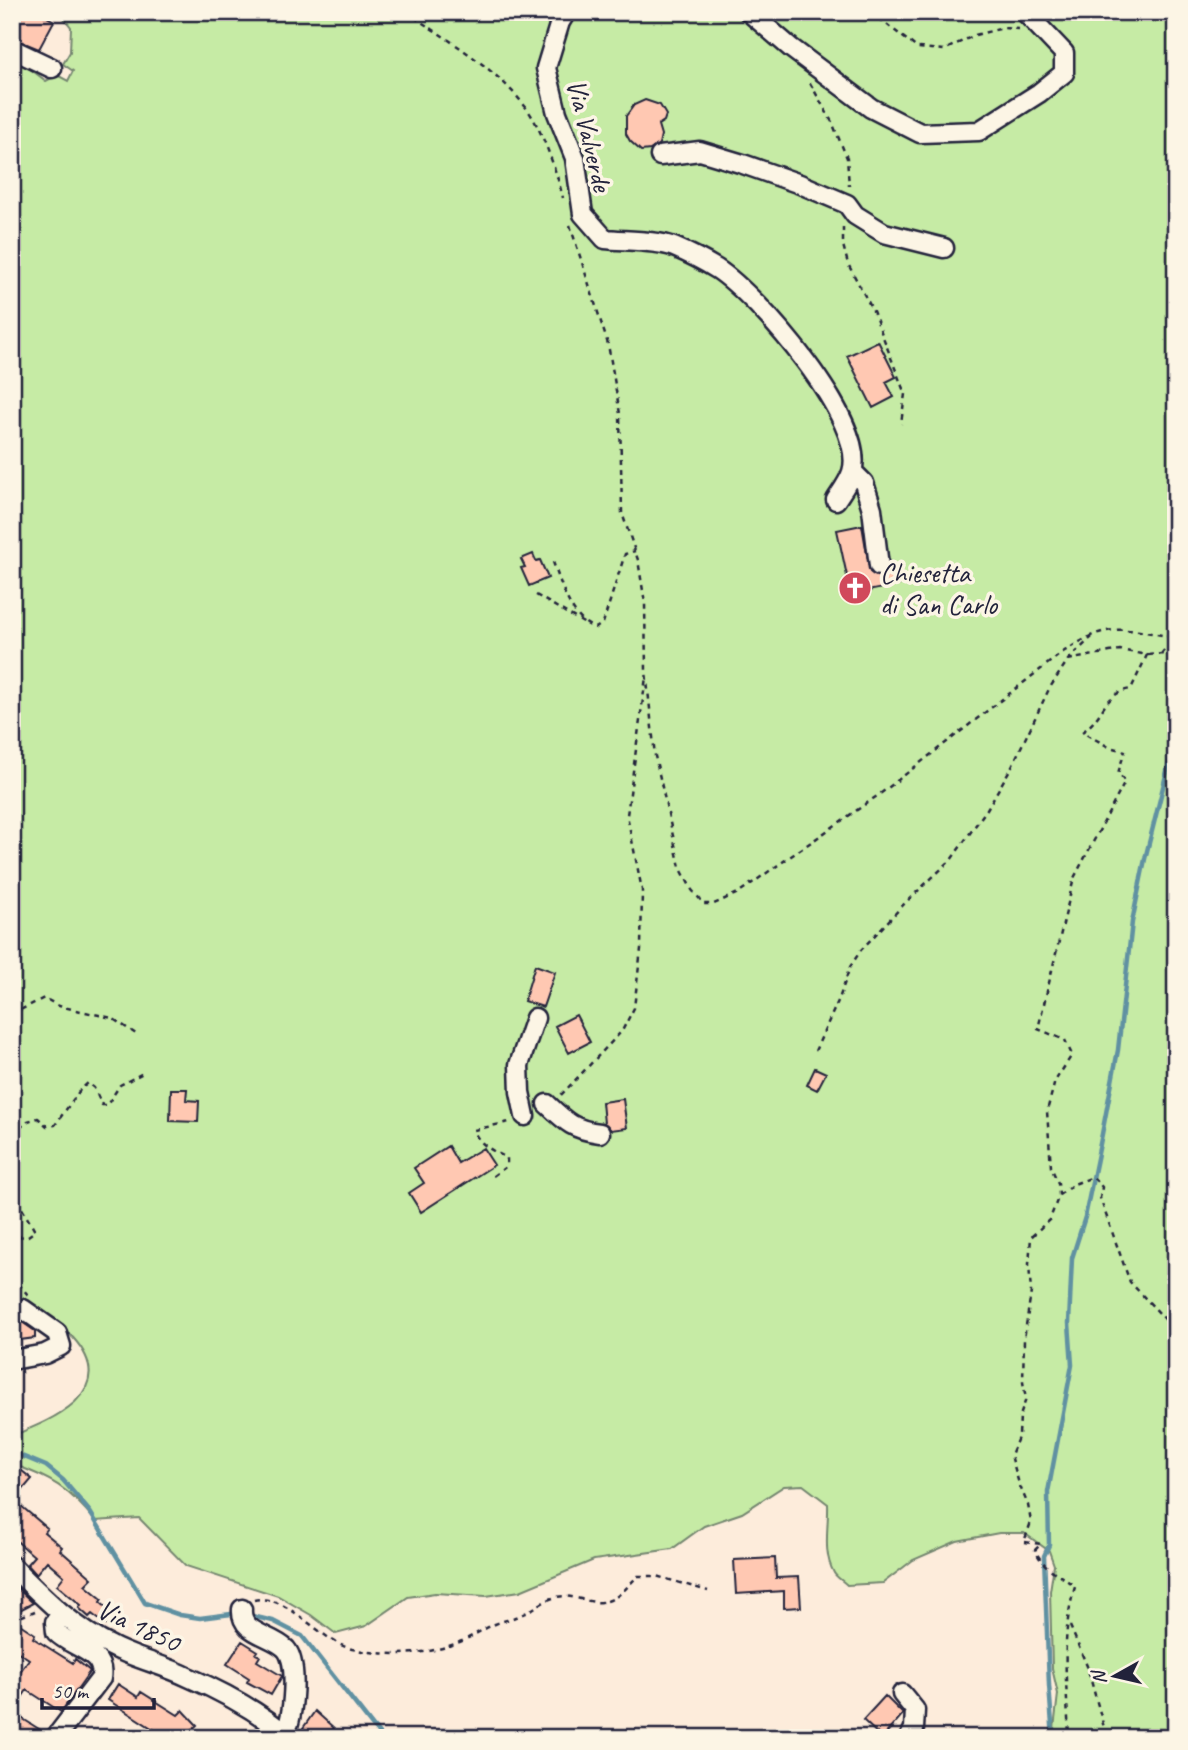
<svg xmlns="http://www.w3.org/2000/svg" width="1188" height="1750" font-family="Caveat,sans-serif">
  <rect width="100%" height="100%" fill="#fdecdb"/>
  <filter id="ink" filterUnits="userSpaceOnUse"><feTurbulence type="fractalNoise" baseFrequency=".0143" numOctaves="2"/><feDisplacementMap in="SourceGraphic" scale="14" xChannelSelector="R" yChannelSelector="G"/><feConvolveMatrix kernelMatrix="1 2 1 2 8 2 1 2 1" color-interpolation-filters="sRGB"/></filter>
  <g filter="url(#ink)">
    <path fill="#c6eba5" stroke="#748670" stroke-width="2" d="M59,12H1176V1738H1053L1058,1694L1052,1668L1050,1591L1054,1565L1049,1551L1024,1533H999L957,1541L913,1560L883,1583L847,1585C843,1581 836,1577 834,1573C822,1552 829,1526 828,1504L803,1485L784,1486L742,1513L704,1526L672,1549L594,1560L520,1591L486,1596L435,1593L408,1597L366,1626L336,1634L311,1615L278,1596L186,1566L139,1518L95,1521C69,1488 51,1478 12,1464V1436C34,1427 57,1418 75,1402C121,1358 46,1312 12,1294V55L46,81L57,75L68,81L73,71L63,64L70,52L71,27Z"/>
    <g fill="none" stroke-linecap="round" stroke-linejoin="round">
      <path stroke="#6191a2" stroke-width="4.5" d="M12,1452L46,1466L63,1480L90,1512L145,1603L180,1615L200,1618L239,1613
        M248,1615L273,1621L302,1636L382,1738
        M1053,1738L1049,1685L1044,1556L1049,1545L1048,1492L1072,1365L1069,1323L1072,1258L1085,1217L1102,1134L1118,1050L1132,922L1145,859L1171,755L1176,714"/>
    </g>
    <path fill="#ffc8b2" stroke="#22223b" stroke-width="2" d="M12,12H38L54,21L39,49L12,38Z
      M645,100L660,105L666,115L664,121L658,125L661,135L659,144L650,150L641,151L630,141L626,134V116L634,105Z
      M878,341L896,377L886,382L894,397L873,408L847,356Z
      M862,525L870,572L880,577L896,569L899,585L862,592L863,597L852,599L837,530Z
      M533,554L536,561L540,560L548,578L529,586L521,568L525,567L521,559Z
      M535,965L555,972L543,1007L524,1001Z
      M576,1015L590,1042L569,1053L555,1026Z
      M815,1068L826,1073L817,1090L807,1085Z
      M171,1089H187L186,1100L199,1101L198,1122L170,1121Z
      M623,1099L627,1128L611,1130L604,1123L602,1102Z
      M448,1146L458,1163L483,1148L494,1165L421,1212L409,1193L424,1183L414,1168Z
      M19,1320L35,1331V1338L12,1341V1321Z
      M12,1463L32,1479L14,1500L47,1528L44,1532L62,1547L60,1550L92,1578L85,1585L102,1599L100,1602L115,1615L106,1625L92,1614L89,1617L79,1608L81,1605L57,1585L64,1576L47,1561L36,1574L27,1564L34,1556L12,1537Z
      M775,1558L776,1578L799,1577L801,1607L784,1608V1591L736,1594L734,1560Z
      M17,1588L33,1603L12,1614V1591Z
      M12,1619L35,1634L33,1638L73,1663L75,1659L90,1671L61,1712L27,1690L12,1712L39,1729L34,1738H12V1683L29,1659L12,1648L17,1641L12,1637Z
      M242,1641L258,1651L256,1654L260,1656L257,1661L282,1676L271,1695L247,1682L249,1678L227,1664Z
      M118,1684L138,1697L141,1692L178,1715L183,1710L197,1725L183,1738H149L156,1731L108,1700Z
      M885,1696L903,1714L882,1738L863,1720Z
      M315,1711L334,1728L326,1738H316L303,1728Z"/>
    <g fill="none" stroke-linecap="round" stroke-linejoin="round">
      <defs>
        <path id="minor" d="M566,12L560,22L546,68L557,113L575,158L583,214L605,239C624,241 657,240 674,247C688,253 704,261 717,269C758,296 868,422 852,472C849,482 841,492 836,500
          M749,12L791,48L871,108L920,133L979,131L1039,93L1064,73V53L1025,12
          M12,49L52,68
          M660,156L700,151L743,164L800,184L847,204L855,215L884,233L944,248
          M853,472L864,483L872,509L879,566
          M547,1104C566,1122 574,1130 600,1133
          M525,1116L520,1092L519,1065L535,1018
          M12,1360L45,1354L61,1346L57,1333L23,1309
          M12,1566C43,1597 73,1628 113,1647C136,1659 164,1665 188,1677C223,1692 261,1713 290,1738
          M242,1609C240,1634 271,1634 286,1649C299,1664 293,1717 285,1734
          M902,1694L915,1710L914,1729L909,1738
          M55,1738L101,1678C106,1651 71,1648 56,1632L55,1622L62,1614"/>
      </defs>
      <use href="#minor" stroke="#22223b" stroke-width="23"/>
      <path stroke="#22223b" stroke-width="2.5" stroke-dasharray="5 5" stroke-linecap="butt" d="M406,12C447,39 498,69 527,109C542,129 557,173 563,198
        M871,12L917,48L944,50L975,35L1003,28L1019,29
        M410,13L432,15L434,12
        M810,83L832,122L847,158L849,186
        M570,225L608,344L620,414L622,513L638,560L645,603L646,671L655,756L680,867L692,890L704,904H714L738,893L880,794L1063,652C1073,646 1082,640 1093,635C1118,624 1150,633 1176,638
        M843,227V245L848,264L873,311L905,394L901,424
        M553,562C561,583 571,622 596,628L603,623L625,554L635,551
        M536,595L585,624
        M1161,654L1166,648L1176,643
        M1148,655L1161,654L1176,657
        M1068,660L1120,650L1147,655L1131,689C1103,693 1104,718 1082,732L1109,747L1125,751L1118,773L1125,782L1074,878L1038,1029L1065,1040L1072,1055L1055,1081L1047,1111L1051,1167L1058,1183L1059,1195L1050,1219L1031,1237L1029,1264L1031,1292L1024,1339L1023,1382L1026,1399L1020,1416L1019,1435L1011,1455L1019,1484L1028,1505L1031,1522L1024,1542L1041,1544L1035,1550C1045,1571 1058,1572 1075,1587C1060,1635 1067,1689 1069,1738
        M12,1014L44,998L59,1006L112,1018L136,1034
        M815,1051L839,999L850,967L861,950L905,903L951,860L987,809L1012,766L1049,689L1068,660L1092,637
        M561,1095L622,1031L634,1008L641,949L642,890L627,815L646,677
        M12,1135L28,1121L38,1118L47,1126L55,1125L80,1090L88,1083L94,1088L102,1105H107L120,1085L145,1072
        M493,1176L507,1166V1158C495,1152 477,1144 474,1130L509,1122
        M12,1191L35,1231L28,1236L16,1237L12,1244
        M1059,1195L1074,1184L1093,1177L1102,1187L1100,1198L1130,1282L1176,1331
        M12,1276L28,1295
        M254,1600C288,1593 319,1641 352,1649C389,1657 427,1656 462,1641C473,1636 483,1629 495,1624C505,1620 515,1618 525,1613C534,1609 543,1601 553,1598C573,1591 592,1608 610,1600C622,1595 629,1584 638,1576H656L708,1591
        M12,1620L35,1611
        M1070,1626L1087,1666L1103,1724L1110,1738"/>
      <use href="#minor" stroke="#fcf5e5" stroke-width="18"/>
    </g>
  </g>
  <defs>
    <symbol id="church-disc" viewBox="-11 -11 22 22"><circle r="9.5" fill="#d1495b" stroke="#fcf5e5"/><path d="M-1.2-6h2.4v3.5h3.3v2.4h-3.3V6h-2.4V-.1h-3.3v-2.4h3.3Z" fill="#fff"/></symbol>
  </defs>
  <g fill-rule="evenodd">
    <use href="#church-disc" x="836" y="569" width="38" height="38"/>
  </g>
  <g text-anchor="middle" stroke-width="7" stroke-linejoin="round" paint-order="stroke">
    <g font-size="28" fill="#22223b" stroke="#fcf5e5">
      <text transform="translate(590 135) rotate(76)" y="10">Via Valverde</text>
      <text transform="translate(139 1625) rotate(25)" y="10">Via 1850</text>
    </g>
    <g font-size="28" fill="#22223b" stroke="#fcf5e5" text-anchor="start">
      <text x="880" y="582">Chiesetta<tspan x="880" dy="32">di San Carlo</tspan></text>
    </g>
  </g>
  <rect width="1188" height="1750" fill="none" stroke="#fcf5e5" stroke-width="42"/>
  <rect x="21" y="21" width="1146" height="1708" fill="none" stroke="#22223b" stroke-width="2.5" filter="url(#ink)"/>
  <g transform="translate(1115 1676) rotate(262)" stroke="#fcf5e5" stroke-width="5" paint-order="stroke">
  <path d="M0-5L12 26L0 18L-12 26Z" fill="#22223b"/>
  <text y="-10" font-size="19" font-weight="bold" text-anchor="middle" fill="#22223b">N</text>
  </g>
  <path d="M42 1698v10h112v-10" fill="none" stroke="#22223b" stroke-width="3.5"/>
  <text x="52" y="1698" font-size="21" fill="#22223b" stroke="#fcf5e5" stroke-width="5" paint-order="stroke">50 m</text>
</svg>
